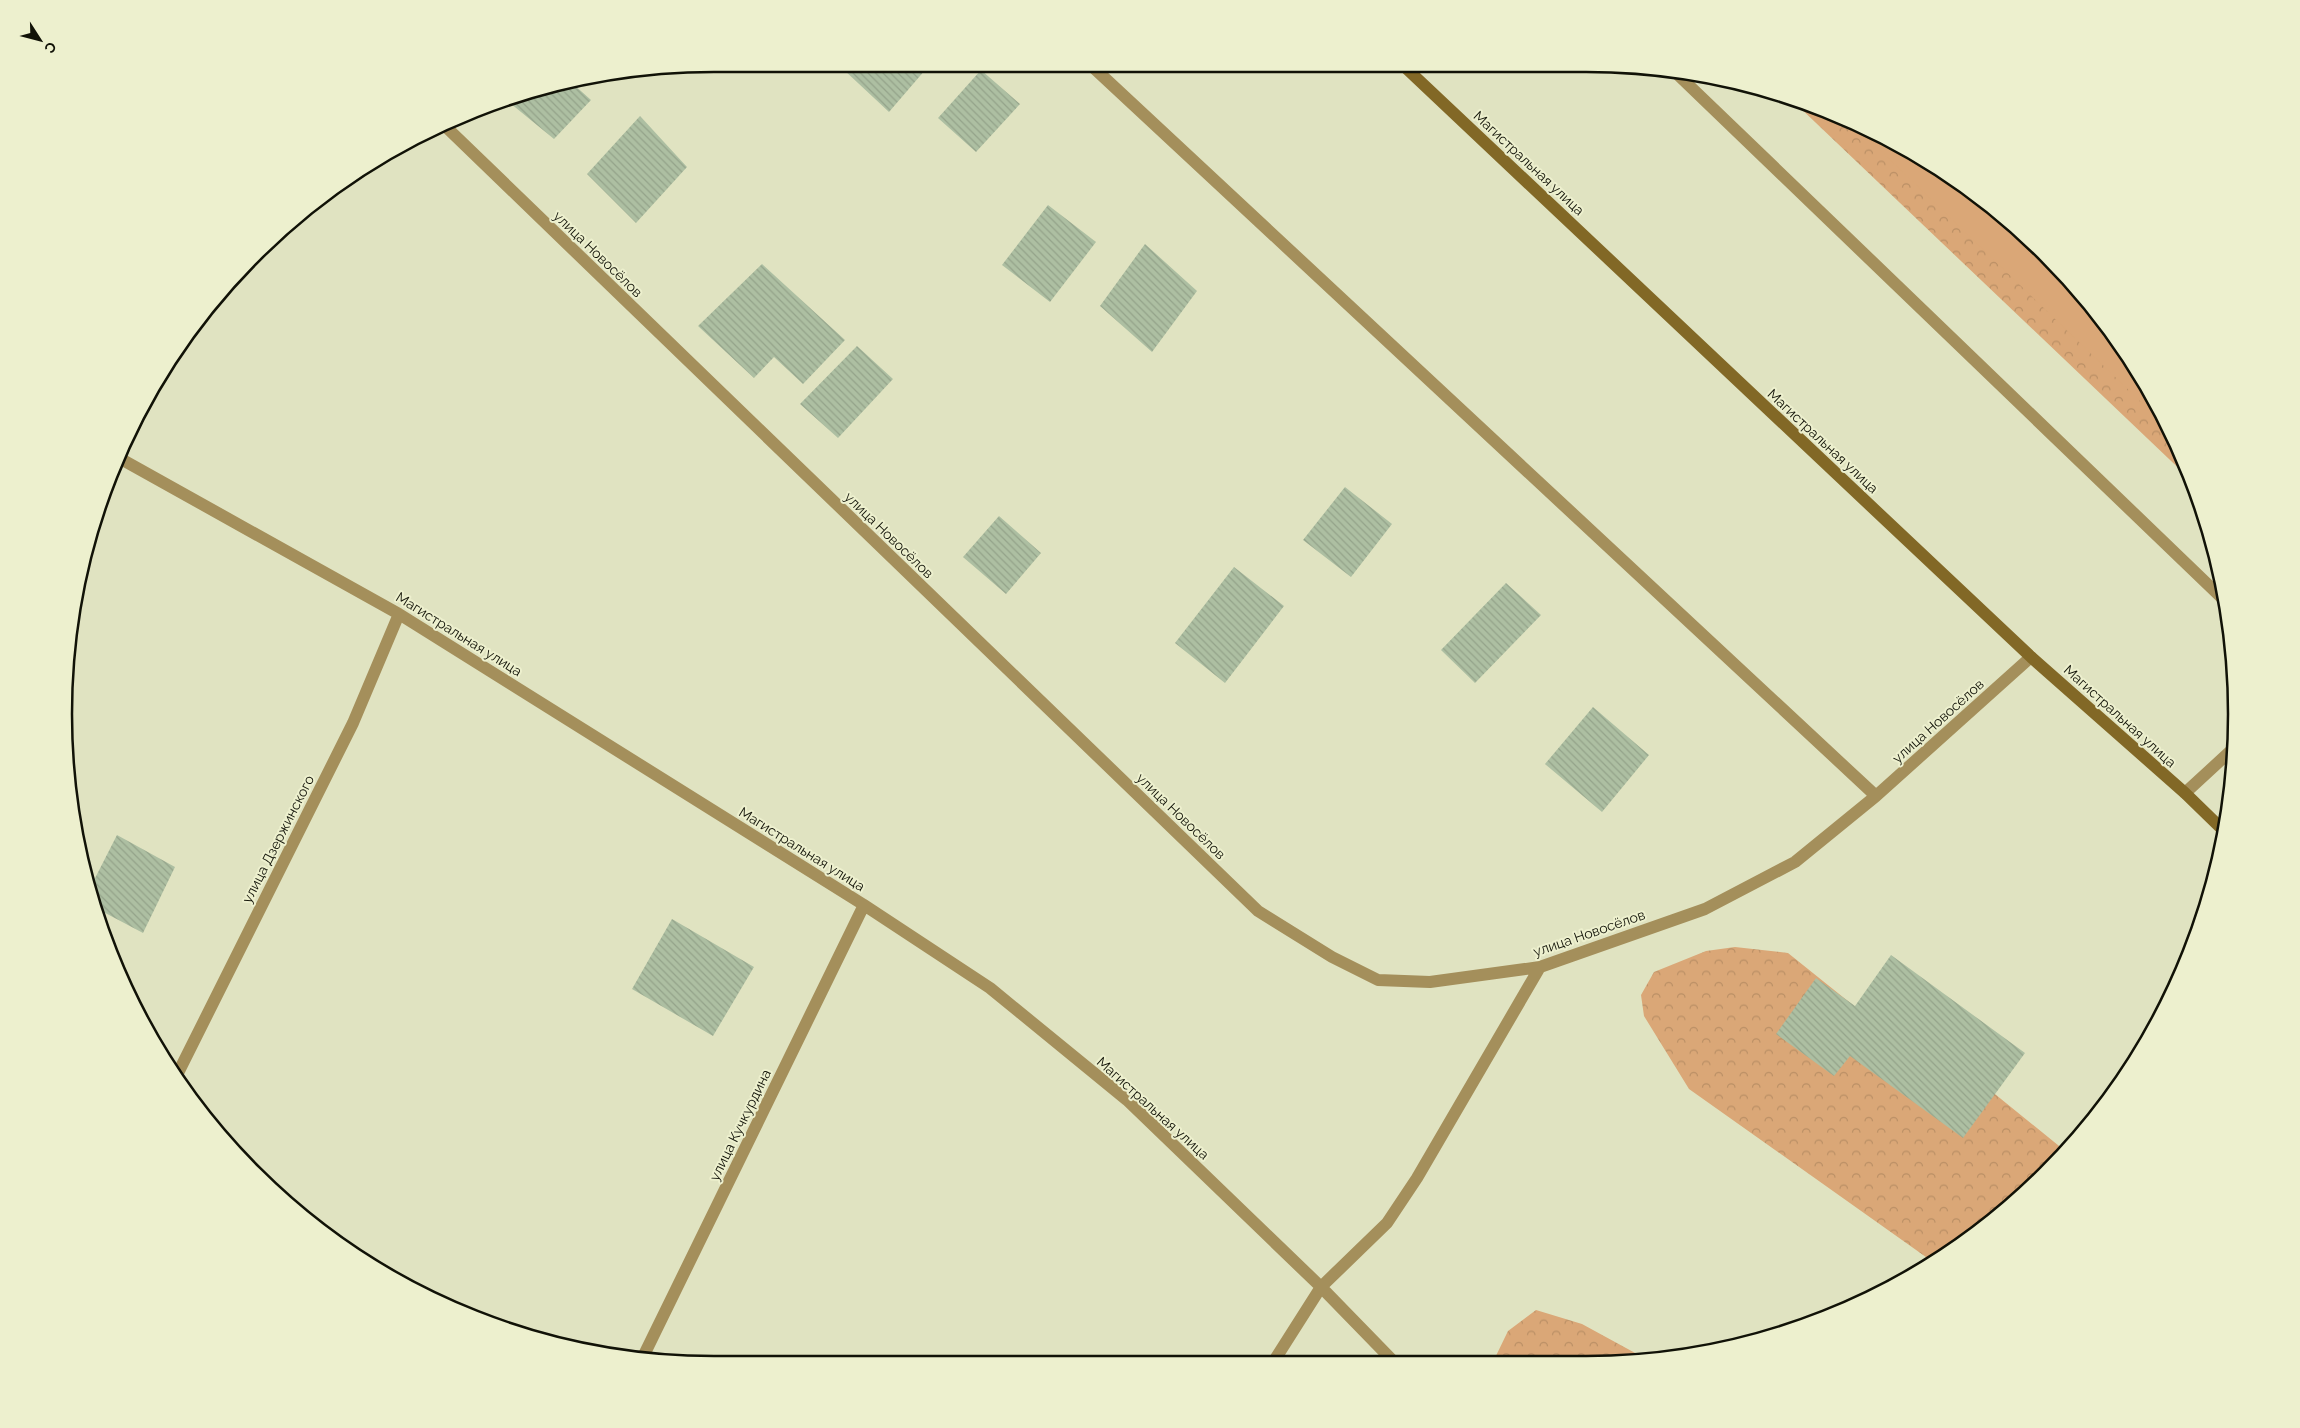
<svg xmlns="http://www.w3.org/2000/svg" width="2300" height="1428" font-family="Raleway,sans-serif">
  <defs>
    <pattern id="forest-crowns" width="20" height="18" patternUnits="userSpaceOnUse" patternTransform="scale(1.25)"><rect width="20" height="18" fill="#daa777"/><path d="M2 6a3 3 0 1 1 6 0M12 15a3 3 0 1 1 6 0" fill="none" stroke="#ba8f65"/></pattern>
    <pattern id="building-back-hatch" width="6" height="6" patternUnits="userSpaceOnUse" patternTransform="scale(1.25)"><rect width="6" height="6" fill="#adbfa2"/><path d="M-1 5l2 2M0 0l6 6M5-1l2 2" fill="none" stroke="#94a38a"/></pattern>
  </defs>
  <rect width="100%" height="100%" fill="#e0e3c1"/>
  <path fill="url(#forest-crowns)" d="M1795,103L1835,113L1982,198L2075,285L2149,389L2190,479Z
    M1735,947L1788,953L1884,1030L1985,1086L2064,1150L2015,1203L1933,1262L1689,1089L1644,1016L1641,995L1654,972L1706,951Z
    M1536,1310L1582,1324L1648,1360L1629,1363L1493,1362L1508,1331Z"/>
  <path fill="#daa777" d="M1852,123L1982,198L2075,285L2149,389L2166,426Z"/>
  <path fill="url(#building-back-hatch)" d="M843,69H926L889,112Z
    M981,70L1020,104L976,152L938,118Z
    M572,83L591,100L554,139L510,103L518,95L545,89L550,94L557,86Z
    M640,116L687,167L636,223L587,174Z
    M1048,205L1096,242L1050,302L1002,265Z
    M1145,244L1197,291L1152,352L1100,306Z
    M762,264L845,340L803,384L774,357L754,378L698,326Z
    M857,346L893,379L838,438L800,404Z
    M1345,487L1392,524L1351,577L1303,540Z
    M999,516L1041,553L1006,594L963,557Z
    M1234,567L1284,606L1225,683L1175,643Z
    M1506,583L1541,615L1475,683L1441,650Z
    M1593,707L1649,755L1602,812L1545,764Z
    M117,835L175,867L143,933L94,907L90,888Z
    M672,919L754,967L713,1036L632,989Z
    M1891,955L2025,1053L1963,1138L1850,1056L1834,1076L1776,1034L1816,978L1855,1006Z"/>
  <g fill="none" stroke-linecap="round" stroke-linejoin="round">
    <path stroke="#a48f5b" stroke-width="12" d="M1673,70L2224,600"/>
    <path stroke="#a48f5b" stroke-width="12" d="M1095,69L1876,796
      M443,124L1258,911L1332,957L1378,980L1430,982L1540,967L1705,909L1795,862L1876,796L2031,657
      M121,459L399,614L864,905L990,988L1127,1100L1321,1287L1394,1362
      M2185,793L2235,747
      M177,1075L353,723L399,614
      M642,1359L864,905
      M1274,1361L1321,1287L1387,1223L1417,1178L1540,967"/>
    <path stroke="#826826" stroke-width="12" d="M1407,69L2031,657L2185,793L2223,830"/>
  </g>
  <g text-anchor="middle" stroke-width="4" stroke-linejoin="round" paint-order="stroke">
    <g font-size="14" fill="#111207" stroke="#edf0ce">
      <text transform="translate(1529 163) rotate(43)" y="5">Магистральная улица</text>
      <text transform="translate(598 254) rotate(44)" y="5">улица Новосёлов</text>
      <text transform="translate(1823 441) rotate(43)" y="5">Магистральная улица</text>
      <text transform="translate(889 535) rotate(44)" y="5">улица Новосёлов</text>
      <text transform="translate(459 634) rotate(32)" y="5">Магистральная улица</text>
      <text transform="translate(2120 716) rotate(42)" y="5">Магистральная улица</text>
      <text transform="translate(1938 721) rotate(-42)" y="5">улица Новосёлов</text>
      <text transform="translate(1181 816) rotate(44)" y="5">улица Новосёлов</text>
      <text transform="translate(278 839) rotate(-63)" y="5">улица Дзержинского</text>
      <text transform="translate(802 849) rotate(32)" y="5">Магистральная улица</text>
      <text transform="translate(1589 933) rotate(-19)" y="5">улица Новосёлов</text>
      <text transform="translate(1153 1108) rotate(42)" y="5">Магистральная улица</text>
      <text transform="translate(740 1125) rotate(-64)" y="5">улица Кучкурдина</text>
    </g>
  </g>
  <path d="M0 0H2300V1428H0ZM714 72H1586A642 642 0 0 1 2228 714V714A642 642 0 0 1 1586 1356H714A642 642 0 0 1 72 714V714A642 642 0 0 1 714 72Z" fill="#edf0ce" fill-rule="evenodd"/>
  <path fill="none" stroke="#111207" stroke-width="2.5" d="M714 72H1586A642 642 0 0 1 2228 714V714A642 642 0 0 1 1586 1356H714A642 642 0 0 1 72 714V714A642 642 0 0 1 714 72Z"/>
  <g transform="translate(40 40) rotate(126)" stroke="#edf0ce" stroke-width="4" paint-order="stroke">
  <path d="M0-4L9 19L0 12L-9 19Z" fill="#111207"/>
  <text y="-8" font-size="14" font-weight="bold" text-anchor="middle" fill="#111207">С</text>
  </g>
</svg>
